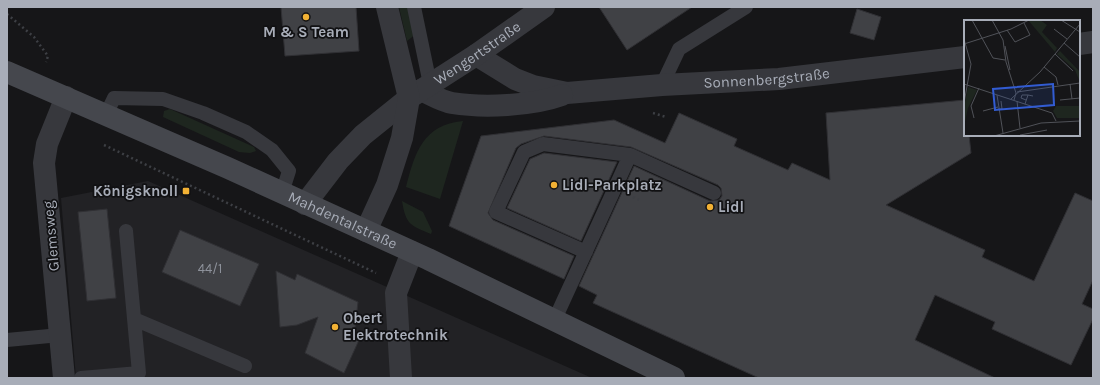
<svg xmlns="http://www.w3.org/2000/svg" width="1100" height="385" font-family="Karla,sans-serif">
  <rect width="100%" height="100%" fill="#161618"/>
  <path fill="#222225" d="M148,181L592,378H76L61,198Z"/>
  <path fill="#1e261f" d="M399,7H410L416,34L407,41Z
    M170,109L254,147L256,151L250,153L239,152L163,117L164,111Z
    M463,121L440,199L406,187C415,152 423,125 463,121Z
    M402,201L423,212L432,231L431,234C410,225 406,225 402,201Z"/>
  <path fill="#404145" stroke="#303034" d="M281,7H356L359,51L285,56Z
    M599,7H692L627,50Z
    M857,9L881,17L874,40L850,33Z
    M965,100V135H969L971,153L886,205L985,250L982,257L1034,281L1075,193L1093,201V280L1082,304L1093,309V319L1071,365L992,329L995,322L935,295L915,340L995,378H759L593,303L597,295L579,286L634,166L710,201L719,200L722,196L721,188L718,185L631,147L544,136L521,144L516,148L488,213L493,220L574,256L564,279L449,226L481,136L614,120L665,143L679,113L737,139L734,146L788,170L792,163L830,180L826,113Z
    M544,153L617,162L581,241L507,208L530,159Z
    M107,209L116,298L87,301L78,212Z
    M180,230L259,264L240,306L162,272Z
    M276,271L295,280L297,274L358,302L355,328L359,340L344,373L305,353L318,317L297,325L280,327Z"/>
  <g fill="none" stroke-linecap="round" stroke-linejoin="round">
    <path stroke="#3d3f44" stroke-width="2.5" stroke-dasharray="2 3" stroke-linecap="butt" d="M7,14L34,37L48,56L46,62
      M653,113L666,117
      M104,145L376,273
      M633,197L639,200"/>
    <path stroke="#37383d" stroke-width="14" d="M414,7L430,84
      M662,85L679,49L746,7
      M106,115L114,98L163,99L203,113L246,132L272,150L289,171L282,193
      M586,252L496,212L524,152L543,144L630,155
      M134,319L245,366
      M555,319L630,155L714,193
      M7,340L60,335
      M81,378L139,373L126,231"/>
    <g stroke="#37383d" stroke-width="22">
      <path d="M1079,44L1093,42"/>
      <path id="s1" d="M476,55L515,79L533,86L567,93L662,85L779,79L965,57"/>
      <path d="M421,90C430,94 441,101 452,103C483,108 532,106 562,95"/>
      <path id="s2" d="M305,204L338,161L363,135L409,98L476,55L544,7"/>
      <path d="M366,231L387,185L402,138L409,98L387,7"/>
      <path d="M64,378L44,163L47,144L66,97"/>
      <path d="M401,378L396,293L412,252"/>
    </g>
    <path stroke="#45474d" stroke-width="22" id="s3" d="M7,72L228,168L428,259L674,378"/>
  </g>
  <g fill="#f2b134" stroke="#111113" stroke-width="1.5">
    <circle cx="306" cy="17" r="4"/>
    <circle cx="554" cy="185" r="4"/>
    <rect x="182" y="187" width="8" height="8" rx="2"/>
    <circle cx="710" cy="207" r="4"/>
    <circle cx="335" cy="327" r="4"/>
  </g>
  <g text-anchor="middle" stroke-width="3.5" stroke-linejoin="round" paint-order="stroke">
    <g font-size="13" fill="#8e929b">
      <text x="210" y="273">44/1</text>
    </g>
    <g font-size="15" font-weight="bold" fill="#a8adb8" stroke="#111113" text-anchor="start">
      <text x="306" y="37" text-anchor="middle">M &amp; S Team</text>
      <text x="562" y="190">Lidl-Parkplatz</text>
      <text x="178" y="196" text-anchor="end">Königsknoll</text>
      <text x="718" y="212">Lidl</text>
      <text x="343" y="323">Obert<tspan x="343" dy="17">Elektrotechnik</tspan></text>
    </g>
    <g font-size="15" fill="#a8adb8" stroke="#111113">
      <text dy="5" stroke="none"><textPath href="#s2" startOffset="231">Wengertstraße</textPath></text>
      <text dy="5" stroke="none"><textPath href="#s1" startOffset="300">Sonnenbergstraße</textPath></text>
      <text dy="5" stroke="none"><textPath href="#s3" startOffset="367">Mahdentalstraße</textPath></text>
      <text transform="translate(51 236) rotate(-95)" y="5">Glemsweg</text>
    </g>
  </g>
  <g transform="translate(964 20)">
    <rect width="116" height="116" fill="#161618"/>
    <path d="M64,0H76L83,5L78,12L93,28L91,32ZM96,31L116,52V62L111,50L93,34ZM4,67L13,70L4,88L0,106V87ZM92,86H116V98H93L89,91Z" fill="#1e261f"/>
    <path fill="none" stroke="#505258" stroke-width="1" d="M8,0L29,38L41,40M28,0L39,20L42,42L52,73L50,80M97,0L116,12M90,9L103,19M43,10L51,22L66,15L60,3M0,19L7,44L0,83M100,23L116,37M0,24L47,9L65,0M41,26L46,50M91,34L109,51M80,47L92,57L94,65M0,64L88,93L92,101M106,64L108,79M53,72L116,63M33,75L39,113M47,79L76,52L116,4M62,80L57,78L58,75H64M96,80L116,78M53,81L56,108M61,84L64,75L69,76M34,89H38L37,81M19,91L34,87M10,98L7,86L15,68M56,115L83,110M30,116L77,103L116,101"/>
    <path fill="#325cd3" fill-opacity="0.15" stroke="#325cd3" stroke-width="2" d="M89,64L90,85L31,90L29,69Z"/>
    <rect width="116" height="116" fill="none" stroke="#a8adb8" stroke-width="2"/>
  </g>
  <rect width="1100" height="385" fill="none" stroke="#a8adb8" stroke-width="16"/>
</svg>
